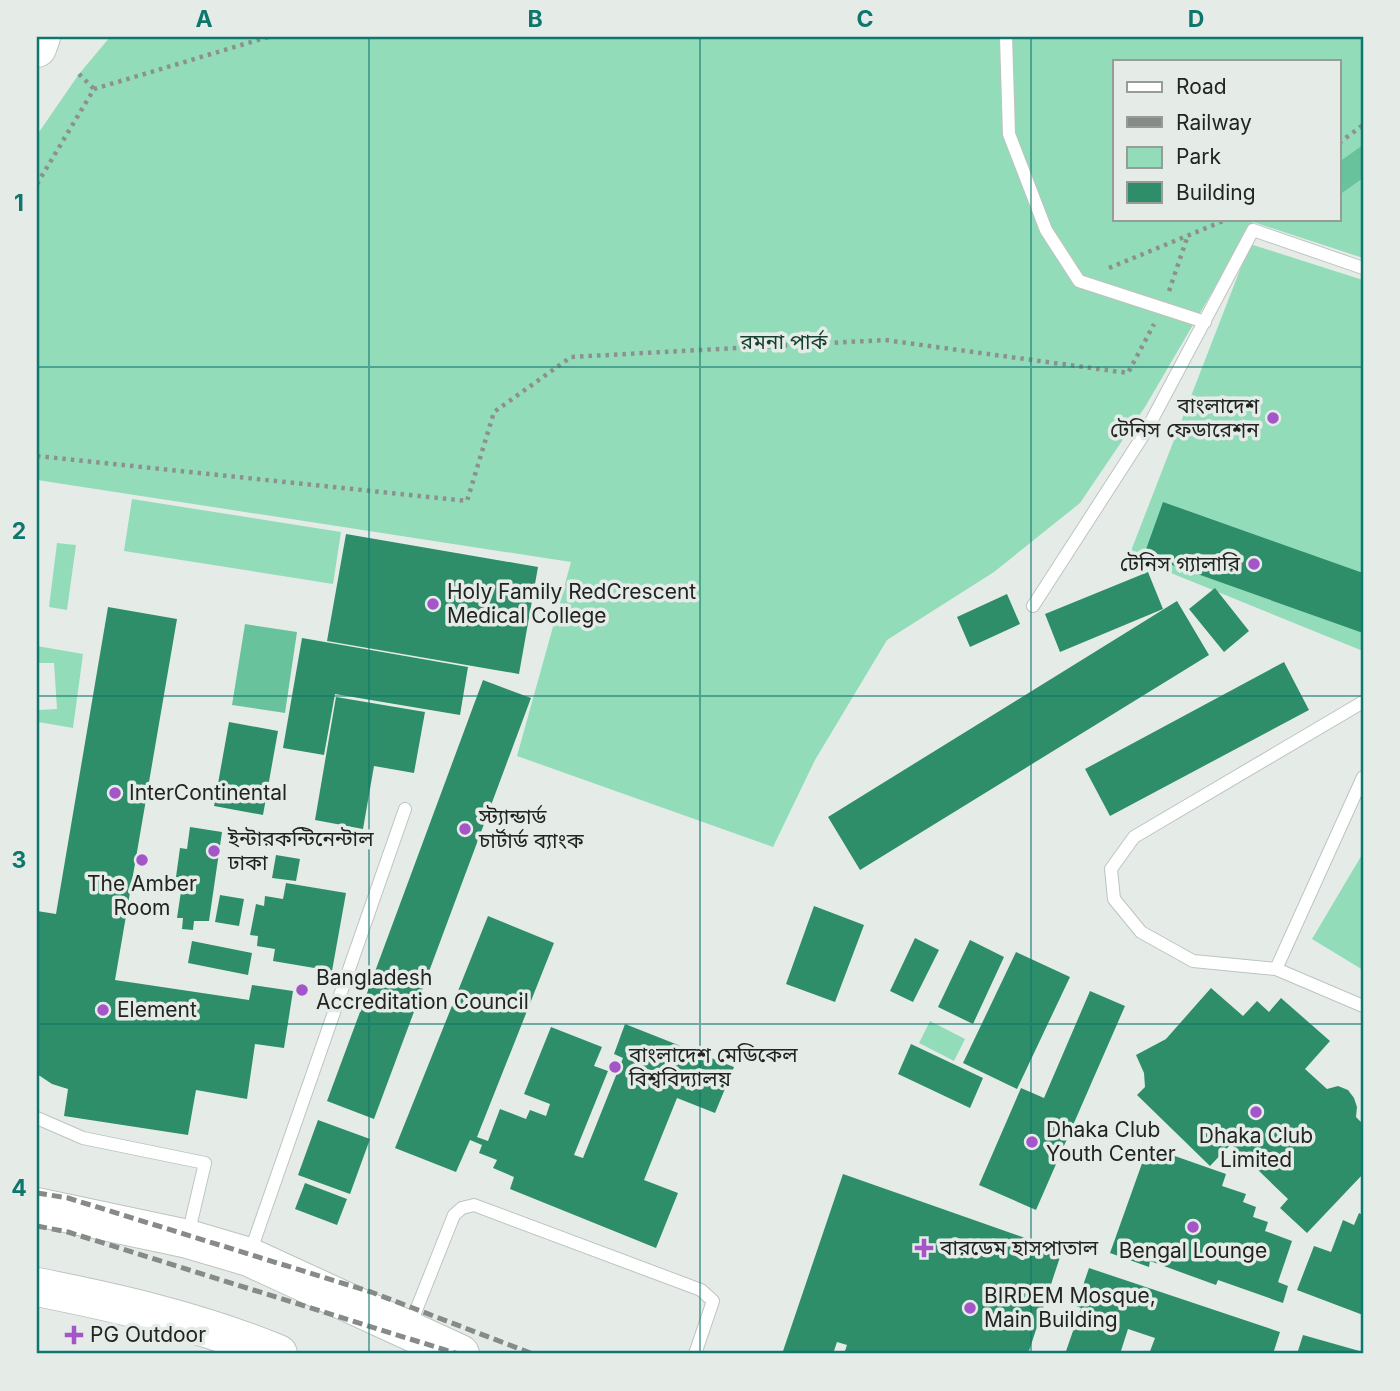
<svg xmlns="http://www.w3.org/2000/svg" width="1400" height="1391" font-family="Inter,'Noto Sans Bengali',sans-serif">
  <rect width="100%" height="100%" fill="#e5ece8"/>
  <path fill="#93dcba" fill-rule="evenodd" d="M110,37H1363V258L1253,222L1145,407L1080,503L994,572L887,640L815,760L773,847L517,756L571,562L37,480V135L79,74ZM1115,61H1339V219H1115Z
    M1250,244L1363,280V651L1129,556Z
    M132,499L341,532L333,584L124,551Z
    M57,543L76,545L67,610L49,607Z
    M37,646L83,654L73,728L38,722V710L57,709L54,663H37Z
    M1363,853V970L1312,939Z
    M930,1021L965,1039L954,1061L919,1043Z"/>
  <path fill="#68c39c" d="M1363,145V178L1339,195V162Z
    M245,624L297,632L285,713L232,705Z"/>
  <path fill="#2e8e69" d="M1163,502L1363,573V633L1144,555Z
    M346,534L538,567L519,674L327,641Z
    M1148,572L1163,609L1060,652L1045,614Z
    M1215,588L1249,631L1224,652L1189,609Z
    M1007,594L1020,624L970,647L957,617Z
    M1177,601L1209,655L860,870L828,817Z
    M108,607L177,619L115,980L249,1000L252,985L293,991L284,1048L255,1044L247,1099L196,1090L188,1135L64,1116L68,1089L52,1084L37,1074V911L56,914Z
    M302,638L468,667L460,715L335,694L324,755L283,748Z
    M1284,662L1309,710L1110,816L1085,769Z
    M483,680L531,698L374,1119L327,1101Z
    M336,697L425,712L414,773L374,766L363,829L315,820Z
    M229,722L278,731L263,815L214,806Z
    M190,827L222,832L209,921H194L193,930L182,929L183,918H177L183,878L176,877L180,848L187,849Z
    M276,855L300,859L296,881L272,878Z
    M286,883L346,893L332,971L273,961L275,949L257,946L258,936L250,935L256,904L264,906L265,896L283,899Z
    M220,895L244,899L239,926L215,922Z
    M814,906L864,925L835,1002L786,984Z
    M488,916L554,943L477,1137L488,1141L500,1109L526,1119L530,1110L546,1116L550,1104L524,1094L551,1027L602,1047L594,1066L608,1071L574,1155L583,1158L623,1058L614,1054L625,1024L734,1067L715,1113L677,1098L644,1180L678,1193L656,1248L510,1189L514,1177L493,1168L497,1160L479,1153L482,1145L470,1140L456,1172L395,1148Z
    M915,938L939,950L913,1002L890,991Z
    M970,940L1004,957L973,1024L938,1007Z
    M192,941L252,953L248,975L188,963Z
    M1016,952L1070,977L1017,1089L963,1063Z
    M1211,988L1243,1016L1257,1001L1269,1012L1281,998L1330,1041L1305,1069L1327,1089L1338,1086L1348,1090L1354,1098L1357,1107L1356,1117L1363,1124V1174L1307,1233L1280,1208L1288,1199L1231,1144L1210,1166L1137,1095L1145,1087L1144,1073L1136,1055L1166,1039Z
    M1090,991L1125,1006L1036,1210L979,1185L1021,1088L1044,1098Z
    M911,1044L983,1078L970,1108L898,1074Z
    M318,1120L370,1139L350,1194L298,1175Z
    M1152,1148L1226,1174L1222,1186L1246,1194L1243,1202L1256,1207L1253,1217L1268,1222L1265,1231L1292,1241L1278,1282L1288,1286L1283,1303L1218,1280L1216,1285L1150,1261L1149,1267L1110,1253L1145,1155L1150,1157Z
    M843,1174L1062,1251L1028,1354H844L847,1345L837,1342L833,1354H782Z
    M305,1183L347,1199L337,1225L295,1209Z
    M1359,1213L1363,1215V1315L1297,1290L1314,1246L1331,1252L1343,1220L1354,1225Z
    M1089,1268L1280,1332L1273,1354H1149L1155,1338L1128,1329L1120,1354H1065L1081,1308L1076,1306Z
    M1303,1335L1363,1352V1354H1297Z"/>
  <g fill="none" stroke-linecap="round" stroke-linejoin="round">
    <defs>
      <path id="service" d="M1006,37L1009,134L1046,230L1079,281L1205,322
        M1033,606L1146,431L1253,230L1363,268
        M1363,702L1134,837L1111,869L1114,899L1141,932L1193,961L1276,969L1363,1006
        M1276,969L1363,777
        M37,1118L83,1138L205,1163L188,1235
        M250,1253L405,809
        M409,1328L454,1215L462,1208L474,1205L701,1290L713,1301L695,1354"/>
      <path id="primary" d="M37,48L41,37"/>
      <path id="trunk" d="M37,1207L188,1239L249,1257L460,1354
        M37,1287C118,1303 201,1322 278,1354"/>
    </defs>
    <use href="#service" stroke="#bdc3c0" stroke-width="14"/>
    <use href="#primary" stroke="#bdc3c0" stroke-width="40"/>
    <use href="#trunk" stroke="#bdc3c0" stroke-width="40"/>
    <path stroke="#8c918e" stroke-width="4.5" stroke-dasharray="3.5 5" stroke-linecap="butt" d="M79,74L94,89
      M1339,143L1363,125
      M37,184L94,89L268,37
      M1109,268L1228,219
      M1169,291L1188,235
      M37,456L467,501L494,412L571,357L885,340L1128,373L1154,324"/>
    <use href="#service" stroke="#fff" stroke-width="12"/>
    <use href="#primary" stroke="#fff" stroke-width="38"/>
    <use href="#trunk" stroke="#fff" stroke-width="38"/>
    <path stroke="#868b88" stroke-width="5" stroke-dasharray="10 5" stroke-linecap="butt" d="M37,1193L68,1198L371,1292L533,1354
      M37,1226L68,1232L458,1354"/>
  </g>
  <path fill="none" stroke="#0f766e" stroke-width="2" stroke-opacity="0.55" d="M369,37V1354M700,37V1354M1031,37V1354M37,367H1363M37,696H1363M37,1024H1363"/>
  <g fill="#a456c8" stroke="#e5ece8" stroke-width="2.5">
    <circle cx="1273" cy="418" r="7"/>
    <circle cx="1254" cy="564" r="7"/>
    <circle cx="433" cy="604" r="7"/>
    <circle cx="115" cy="793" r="7"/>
    <circle cx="465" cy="829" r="7"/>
    <circle cx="214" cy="851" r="7"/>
    <circle cx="142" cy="860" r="7"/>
    <circle cx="302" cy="990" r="7"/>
    <circle cx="103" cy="1010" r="7"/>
    <circle cx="615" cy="1067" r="7"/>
    <circle cx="1256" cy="1112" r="7"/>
    <circle cx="1032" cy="1142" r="7"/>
    <circle cx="1193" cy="1227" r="7"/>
    <path d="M920.5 1237.5h7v7h7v7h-7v7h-7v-7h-7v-7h7z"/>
    <circle cx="970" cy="1308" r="7"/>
    <path d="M70.5 1324.5h7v7h7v7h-7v7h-7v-7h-7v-7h7z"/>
  </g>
  <g text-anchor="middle" stroke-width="7" stroke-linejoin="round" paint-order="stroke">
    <g font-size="21" fill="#173f2f" stroke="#e5ece8">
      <text x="784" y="349">রমনা পার্ক</text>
    </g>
    <g font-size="21" fill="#222423" stroke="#e5ece8" text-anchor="start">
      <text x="1259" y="413" text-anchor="end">বাংলাদেশ<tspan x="1259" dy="24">টেনিস ফেডারেশন</tspan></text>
      <text x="1240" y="571" text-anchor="end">টেনিস গ্যালারি</text>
      <text x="447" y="599">Holy Family RedCrescent<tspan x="447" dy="24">Medical College</tspan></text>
      <text x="129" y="800">InterContinental</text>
      <text x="479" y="824">স্ট্যান্ডার্ড<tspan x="479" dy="24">চার্টার্ড ব্যাংক</tspan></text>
      <text x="228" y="846">ইন্টারকন্টিনেন্টাল<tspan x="228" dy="24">ঢাকা</tspan></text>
      <text x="142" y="891" text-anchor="middle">The Amber<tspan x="142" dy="24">Room</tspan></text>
      <text x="316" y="985">Bangladesh<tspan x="316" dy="24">Accreditation Council</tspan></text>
      <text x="117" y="1017">Element</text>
      <text x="629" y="1062">বাংলাদেশ মেডিকেল<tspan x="629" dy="24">বিশ্ববিদ্যালয়</tspan></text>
      <text x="1046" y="1137">Dhaka Club<tspan x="1046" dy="24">Youth Center</tspan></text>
      <text x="1256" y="1143" text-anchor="middle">Dhaka Club<tspan x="1256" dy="24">Limited</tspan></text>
      <text x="940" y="1255">বারডেম হাসপাতাল</text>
      <text x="1193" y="1258" text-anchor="middle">Bengal Lounge</text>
      <text x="984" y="1303">BIRDEM Mosque,<tspan x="984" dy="24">Main Building</tspan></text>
      <text x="90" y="1342">PG Outdoor</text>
    </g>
  </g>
  <rect width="1400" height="1391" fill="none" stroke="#e5ece8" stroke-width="77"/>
  <rect x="1113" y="60" width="228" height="161" fill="#e5ece8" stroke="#979c99" stroke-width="2"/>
  <rect x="1127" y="82" width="35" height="10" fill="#ffffff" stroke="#979c99" stroke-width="2"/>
  <text x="1176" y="94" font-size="21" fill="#222423">Road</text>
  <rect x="1127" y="117" width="35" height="10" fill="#868b88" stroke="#979c99" stroke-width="2"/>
  <text x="1176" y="130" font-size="21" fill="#222423">Railway</text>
  <rect x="1127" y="147" width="35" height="21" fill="#93dcba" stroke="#979c99" stroke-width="2"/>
  <text x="1176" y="164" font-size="21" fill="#222423">Park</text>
  <rect x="1127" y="182" width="35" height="21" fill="#2e8e69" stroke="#979c99" stroke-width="2"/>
  <text x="1176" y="200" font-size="21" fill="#222423">Building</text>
  <rect x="38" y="38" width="1324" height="1314" fill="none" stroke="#0f766e" stroke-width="2.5"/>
  <g font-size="23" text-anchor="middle" font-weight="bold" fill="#0f766e">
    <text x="204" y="27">A</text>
    <text x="535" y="27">B</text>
    <text x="865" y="27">C</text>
    <text x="1196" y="27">D</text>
    <text x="19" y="211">1</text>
    <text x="19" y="539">2</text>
    <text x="19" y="868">3</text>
    <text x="19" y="1196">4</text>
  </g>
</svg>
